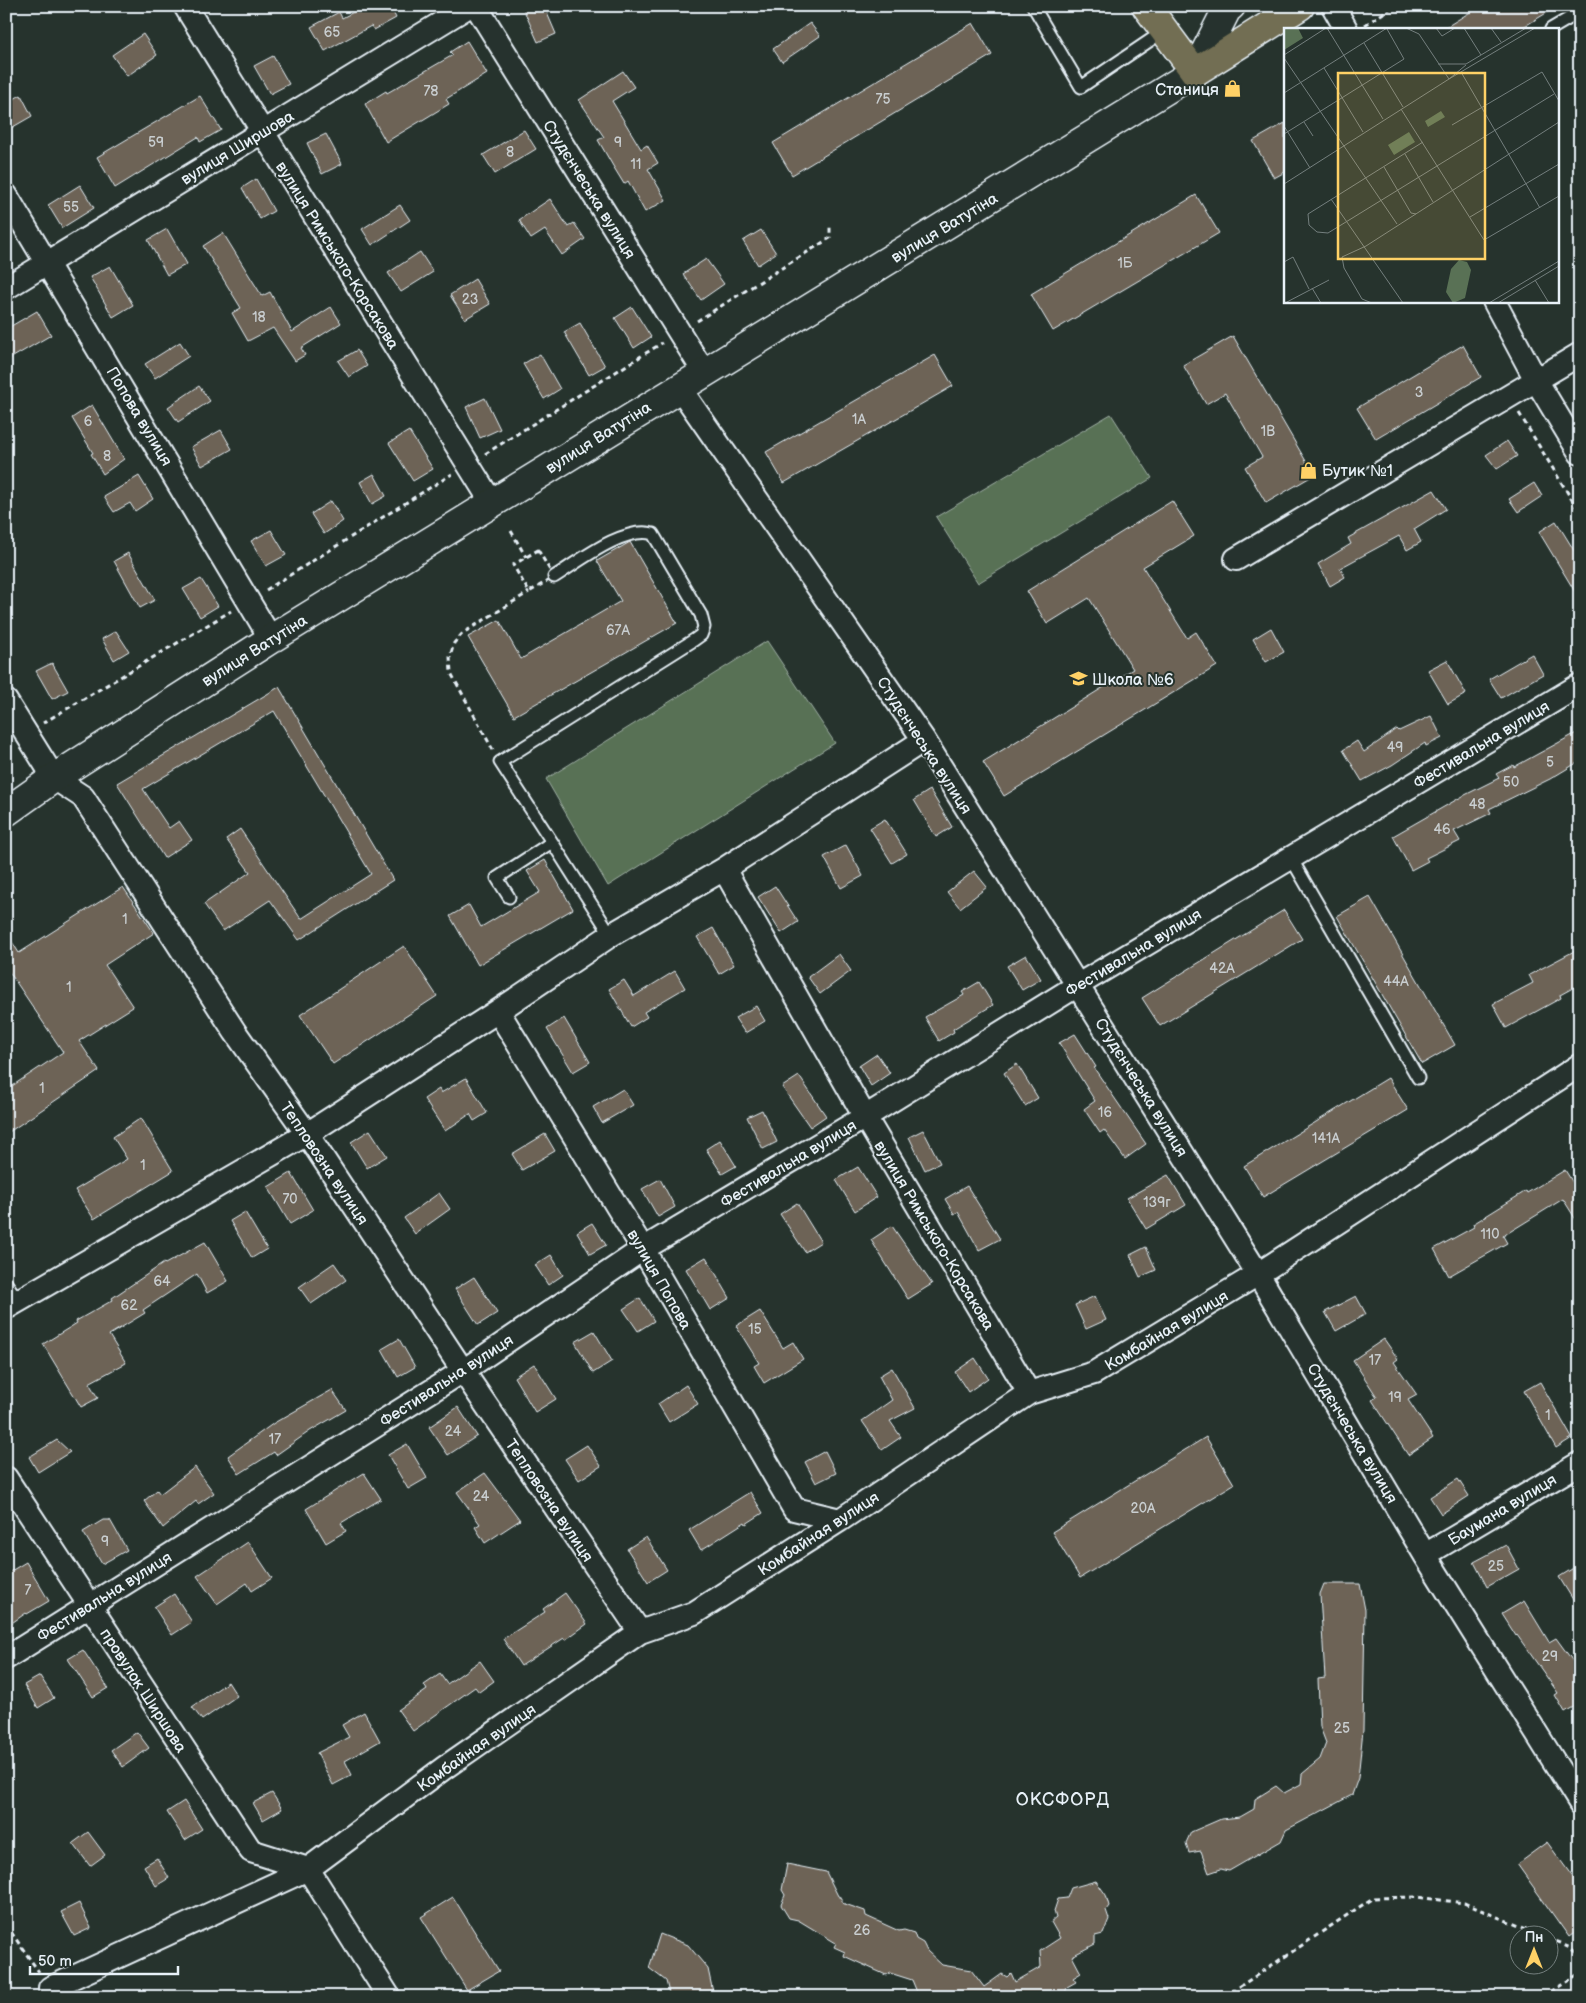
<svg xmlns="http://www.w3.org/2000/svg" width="1586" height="2003" font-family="'Balsamiq Sans',sans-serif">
  <rect width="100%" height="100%" fill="#26332d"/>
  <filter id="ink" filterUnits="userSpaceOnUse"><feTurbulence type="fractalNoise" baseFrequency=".02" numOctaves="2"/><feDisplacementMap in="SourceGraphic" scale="10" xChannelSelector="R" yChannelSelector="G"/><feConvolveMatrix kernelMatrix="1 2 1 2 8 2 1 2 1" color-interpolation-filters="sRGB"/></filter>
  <g filter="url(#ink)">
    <path fill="#597155" stroke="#a0b1a6" d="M1111,414L1152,478L978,583L936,517Z
      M767,641L835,743L608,886L546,779Z"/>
    <path fill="#6d6456" stroke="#e8f1f8" d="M365,6H390L396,18L374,30L371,26L325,51L311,27L339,12L342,18Z
      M522,6H544L556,34L538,42Z
      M1480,6H1558L1520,29H1443Z
      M810,23L820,36L782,62L773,49Z
      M973,23L992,55L792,175L773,143Z
      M143,34L157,55L127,76L112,55Z
      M467,41L487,74L446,99L449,104L386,142L365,104L386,91L387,93L453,55L450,52Z
      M273,56L289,84L270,94L254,66Z
      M623,71L634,87L612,101L641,149L647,145L658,163L648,169L666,200L645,212L628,181L624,184L613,166L598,140L604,137L579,100Z
      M21,95L32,116L6,131V103Z
      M200,96L221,130L200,142L198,137L115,188L97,157Z
      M1285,123V172L1274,178L1253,141Z
      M524,130L536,149L495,174L483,155Z
      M326,134L342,164L322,174L307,143Z
      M256,179L274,211L260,219L242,188Z
      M80,185L94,208L62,228L48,205Z
      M1196,195L1219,233L1053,331L1031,294Z
      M550,199L568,227L574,223L585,239L562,255L545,230L531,239L519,220Z
      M400,205L410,220L372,245L362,229Z
      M167,229L187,264L167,275L148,240Z
      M761,230L776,253L758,265L743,241Z
      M223,233L262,296L270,292L292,332L331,307L341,323L301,348L305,355L295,361L273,328L248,341L232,313L241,308L203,246Z
      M420,252L433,272L401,292L388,273Z
      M706,259L724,284L701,300L683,274Z
      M110,266L133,305L113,317L90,277Z
      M475,279L490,304L465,319L450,295Z
      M632,307L651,337L634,348L615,318Z
      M37,311L51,335L6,361V329Z
      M580,323L605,366L589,375L564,332Z
      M1233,336L1314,475L1266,503L1245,467L1262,457L1225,393L1206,404L1183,365Z
      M180,342L189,356L155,378L145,364Z
      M1463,345L1481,377L1376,439L1357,408Z
      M357,350L367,366L349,377L338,361Z
      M540,354L560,389L544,399L523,364Z
      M935,355L953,386L784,483L766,452Z
      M199,386L210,401L178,422L168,407Z
      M485,398L500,429L480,438L466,407Z
      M92,405L124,459L103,474L91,454L93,453L72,418Z
      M221,430L232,449L202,466L191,447Z
      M409,431L433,469L413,481L389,443Z
      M1507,441L1517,456L1497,469L1486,455Z
      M374,474L386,496L372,504L360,482Z
      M139,476L153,499L135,511L130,503L114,512L104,497Z
      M1534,483L1542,496L1518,512L1509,499Z
      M1434,490L1446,509L1414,529L1421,542L1407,550L1399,536L1340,568L1345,577L1330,586L1318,564L1351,544L1348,538Z
      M331,501L343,521L324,534L311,514Z
      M1172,501L1194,536L1143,567L1187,638L1196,632L1217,666L1004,796L983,762L1133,669L1089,598L1047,624L1027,591Z
      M1556,521L1580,560V600L1539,532Z
      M271,530L286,555L266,566L251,541Z
      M630,542L677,623L514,716L468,637L499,620L521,659L621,601L597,561Z
      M128,553L155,600L140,608L114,561Z
      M201,579L218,606L200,617L183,589Z
      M1271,628L1284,652L1266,662L1253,639Z
      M116,631L129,651L114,660L102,639Z
      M1532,654L1543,674L1501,698L1489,679Z
      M1447,660L1466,694L1448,704L1428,670Z
      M52,663L68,691L52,699L36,671Z
      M279,687L393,880L299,940L270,900L223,931L204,904L250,872L226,839L240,829L301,919L371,874L274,711L143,789L169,828L179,821L192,840L164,858L117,783Z
      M1431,716L1442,738L1426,746L1425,743L1392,765L1362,781L1343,750L1357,741L1364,752L1397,729L1399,731Z
      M1580,731V761L1550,779L1489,809L1491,813L1454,831L1460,841L1426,858L1428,861L1411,870L1393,836L1463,796L1499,778L1496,774L1513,765L1514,767Z
      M930,790L952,827L936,837L914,800Z
      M885,819L907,854L892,863L870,828Z
      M846,845L863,876L841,888L824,857Z
      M545,860L573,909L478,965L450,916L469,905L481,927L540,892L527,871Z
      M974,871L987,887L960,908L947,892Z
      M775,886L798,922L781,933L758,897Z
      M123,887L154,933L105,965L133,1007L79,1041L99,1071L6,1134V1090L63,1052L6,967V932L19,953Z
      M1370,897L1455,1045L1422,1064L1337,916Z
      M1284,910L1302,939L1160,1026L1142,998Z
      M713,928L734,965L719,974L697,937Z
      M404,946L437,996L333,1064L300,1015Z
      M1580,948V984L1560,995L1561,998L1506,1028L1493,1004L1533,983L1529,975Z
      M839,954L851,971L820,994L808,977Z
      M1026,955L1041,979L1022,990L1007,966Z
      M675,971L685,988L644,1012L647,1017L631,1027L609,989L624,980L634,996Z
      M979,982L993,1005L953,1029L954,1032L939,1041L925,1017L964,995L962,992Z
      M756,1006L765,1021L745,1033L735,1018Z
      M564,1018L590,1062L573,1072L547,1029Z
      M1075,1034L1096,1067L1094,1068L1146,1144L1125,1159L1104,1130L1100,1133L1084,1109L1095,1101L1059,1043Z
      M877,1054L890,1073L871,1086L859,1066Z
      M1017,1064L1038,1098L1025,1106L1004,1073Z
      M799,1076L826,1116L810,1127L782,1087Z
      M466,1078L487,1113L474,1121L470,1114L445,1131L424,1099L439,1089L441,1093Z
      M1388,1078L1408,1110L1263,1197L1244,1166Z
      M623,1089L633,1105L602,1123L593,1107Z
      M762,1110L777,1142L763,1149L747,1117Z
      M141,1118L173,1171L94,1219L75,1190L127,1159L113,1137Z
      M370,1130L387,1156L367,1168L351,1142Z
      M923,1130L940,1163L925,1170L909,1137Z
      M545,1134L555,1151L522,1170L512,1154Z
      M720,1140L736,1166L722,1174L706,1149Z
      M858,1167L877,1197L855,1211L836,1180Z
      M1565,1170L1580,1194V1226L1563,1199L1503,1236L1507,1243L1449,1276L1434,1249L1474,1227L1473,1224L1526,1191L1527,1193Z
      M291,1173L313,1210L290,1224L268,1187Z
      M1168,1175L1186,1205L1146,1229L1127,1198Z
      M660,1179L675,1207L658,1217L642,1189Z
      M967,1186L1000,1239L979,1250L958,1212L954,1214L945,1199Z
      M439,1193L450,1209L415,1234L404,1218Z
      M797,1203L821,1242L805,1252L780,1214Z
      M245,1212L267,1249L252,1258L230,1221Z
      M592,1223L606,1245L590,1254L577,1232Z
      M892,1226L932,1284L908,1299L871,1240Z
      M205,1242L228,1281L207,1293L197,1274L143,1310L145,1313L109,1335L126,1363L89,1383L98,1398L81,1407L43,1344L77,1323L76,1321L113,1300L112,1298L164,1263L165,1264Z
      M1146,1247L1156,1270L1140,1277L1130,1255Z
      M551,1255L563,1275L548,1285L535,1265Z
      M706,1257L730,1298L710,1310L686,1269Z
      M334,1263L346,1280L311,1304L299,1287Z
      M474,1277L497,1313L478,1325L455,1289Z
      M1095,1296L1106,1320L1086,1329L1075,1305Z
      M1356,1296L1366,1314L1336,1331L1325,1312Z
      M640,1298L654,1321L638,1331L623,1309Z
      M760,1311L783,1348L793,1342L803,1359L764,1383L754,1366L759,1363L736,1326Z
      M594,1331L612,1361L593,1373L575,1342Z
      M399,1339L415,1367L398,1377L382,1349Z
      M1384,1339L1398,1359L1394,1362L1417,1395L1408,1400L1433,1438L1408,1455L1372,1400L1377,1397L1353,1360Z
      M975,1358L988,1378L968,1392L955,1372Z
      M534,1364L556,1399L535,1412L514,1377Z
      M892,1368L915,1408L890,1421L901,1437L882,1450L862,1421L892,1400L879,1376Z
      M1540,1382L1572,1438L1556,1448L1524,1391Z
      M686,1385L698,1404L669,1422L658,1404Z
      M332,1390L346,1410L310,1431L276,1455L274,1452L239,1474L228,1456L274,1423Z
      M458,1407L477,1436L448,1455L429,1427Z
      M1206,1437L1234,1484L1080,1578L1052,1532Z
      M57,1440L70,1452L38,1472L29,1457Z
      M407,1444L427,1478L408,1489L388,1455Z
      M587,1445L601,1466L579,1480L565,1459Z
      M825,1451L836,1473L816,1483L805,1462Z
      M195,1467L214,1493L198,1504L196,1501L163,1528L144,1501L157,1490L160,1494Z
      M364,1473L381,1499L341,1523L346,1531L326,1543L306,1509Z
      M485,1473L520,1520L485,1543L475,1527L480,1524L457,1492Z
      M1458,1479L1469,1496L1441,1514L1430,1497Z
      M750,1492L763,1513L746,1524L745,1522L701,1550L689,1530Z
      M103,1520H110L127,1550L102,1564L83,1532Z
      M646,1537L667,1570L648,1582L627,1549Z
      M248,1542L272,1578L252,1591L247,1583L217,1604L197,1576Z
      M1506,1545L1519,1569L1487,1587L1474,1562Z
      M26,1562L49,1601L27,1614L26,1613L6,1627V1574Z
      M1580,1564V1611L1559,1577Z
      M1324,1584H1360L1365,1610L1363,1730L1358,1778L1352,1795L1286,1830L1281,1841L1229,1871L1221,1869L1209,1873L1201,1851L1189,1853L1186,1843L1191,1832L1221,1819L1240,1817L1254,1809L1255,1799L1276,1786L1284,1793L1301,1784L1302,1774L1320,1759L1326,1743L1320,1727L1318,1679L1325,1678L1320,1594Z
      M565,1593L587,1624L565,1640L564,1638L521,1666L503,1639L545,1612L543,1609Z
      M174,1594L192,1622L172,1635L154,1607Z
      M1524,1601L1549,1642L1556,1638L1580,1671V1703L1565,1712L1555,1695L1558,1693L1517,1635L1516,1636L1502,1614Z
      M83,1650L108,1688L93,1697L68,1659Z
      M480,1661L494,1681L479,1692L475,1687L413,1731L398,1710L427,1690L424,1685L440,1674L447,1684Z
      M40,1676L54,1698L38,1708L24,1685Z
      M228,1682L237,1696L202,1720L192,1707Z
      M364,1712L380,1741L345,1761L352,1775L333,1785L317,1753L349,1737L342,1725Z
      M137,1732L149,1748L123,1767L111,1750Z
      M272,1793L282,1809L263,1820L253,1803Z
      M184,1801L202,1829L185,1840L167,1812Z
      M88,1832L105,1855L90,1866L73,1843Z
      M1547,1842L1580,1887V1929L1569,1937L1517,1864Z
      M157,1858L169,1878L156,1886L144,1866Z
      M787,1864L826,1872L838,1896L842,1898V1903L865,1911L866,1916L899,1931L904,1930L914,1933L916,1939L923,1943L927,1951L942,1965L971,1970L984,1987L1002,1974L1007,1977L1011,1973L1015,1982L1041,1967L1040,1951L1060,1938L1051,1922L1056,1918L1054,1911L1058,1899L1067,1898L1071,1888L1096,1881L1106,1895L1109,1906L1106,1910L1109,1919L1103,1934L1095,1936V1944L1072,1956L1081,1973L1073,1978L1076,1982L1067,1987L1065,1994L1061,1997H919L912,1980L890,1973L886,1975L844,1956L845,1952L834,1947L836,1943L798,1920L789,1918L781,1905L785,1895L782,1890Z
      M453,1897L499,1971L467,1990L421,1917Z
      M79,1903L91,1928L74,1936L61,1912Z
      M660,1934L688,1945L708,1969L714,1997H670L666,1981L649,1968Z"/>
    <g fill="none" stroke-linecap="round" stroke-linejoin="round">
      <defs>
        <path id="service" d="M1033,6L1081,87L1164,31
          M1551,29L1580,12
          M552,842L611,935
          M1291,858L1418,1078
          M509,897L497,878L552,842L500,762L694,640L701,635L704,627L701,615L653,534C625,525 578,562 554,577
          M6,1283L18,1300"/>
        <path id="minor" d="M185,6L492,503
          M476,6L704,372
          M1333,6L1346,29
          M6,195L271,639
          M6,288L469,6
          M1494,301L1536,380L1580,453
          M679,387L924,740L1258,1274L1425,1555L1580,1803
          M1236,559L1580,354
          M6,701L54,778L83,797L235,1032L307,1134L463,1371L640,1632
          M724,869L865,1117L1029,1393
          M498,1011L643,1249L794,1509L840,1520
          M6,1308L307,1134L498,1011L611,935L724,869L924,740
          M6,1478L251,1851L308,1869L389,1997
          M1425,1555L1580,1463
          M6,1658L463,1371L643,1249L865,1117L1078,985L1580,685
          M51,1997L50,1988L308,1869L444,1768L640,1632L694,1613L840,1520L1029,1393L1094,1373L1258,1274L1580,1065"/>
        <path id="tertiary" d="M6,812L54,778L271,639L1195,72L1227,9L1231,6"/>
        <path id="primary" d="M1146,6L1195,72L1300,6"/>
      </defs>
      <use href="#service" stroke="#e8f1f8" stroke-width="15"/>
      <use href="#minor" stroke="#e8f1f8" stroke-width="26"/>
      <use href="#tertiary" stroke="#e8f1f8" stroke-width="31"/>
      <use href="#primary" stroke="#e8f1f8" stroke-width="31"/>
      <path stroke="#e8f1f8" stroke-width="3" stroke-dasharray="5 4" stroke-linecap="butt" d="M1365,25L1394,6
        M697,321L830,238V226
        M1519,413L1580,513
        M485,454L662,343
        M511,531L526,557
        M538,550L554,577L529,592L513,565Z
        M266,590L452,474
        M43,723L231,611
        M493,750L451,673L450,657L454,643L463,633L529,592
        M6,1925L39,1972
        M1548,1938L1568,1946L1580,1956
        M1224,1997L1373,1898L1417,1897L1464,1903L1543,1936
        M1543,1997L1580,1973"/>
      <use href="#service" stroke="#26332d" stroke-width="11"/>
      <use href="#minor" stroke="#26332d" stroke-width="22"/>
      <use href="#tertiary" stroke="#26332d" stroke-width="28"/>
      <use href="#primary" stroke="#726e52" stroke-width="28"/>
    </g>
  </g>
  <defs>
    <symbol id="shop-bare" viewBox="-9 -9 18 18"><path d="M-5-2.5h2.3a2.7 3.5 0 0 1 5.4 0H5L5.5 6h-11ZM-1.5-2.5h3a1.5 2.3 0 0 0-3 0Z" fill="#ffd166" stroke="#26332d" stroke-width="2.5" paint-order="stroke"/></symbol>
    <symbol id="school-bare" viewBox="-9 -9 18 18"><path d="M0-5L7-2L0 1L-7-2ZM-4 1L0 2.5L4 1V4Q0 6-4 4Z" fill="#ffd166" stroke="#26332d" stroke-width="2.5" paint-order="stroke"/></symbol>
  </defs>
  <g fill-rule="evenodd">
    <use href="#shop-bare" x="1220" y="76" width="25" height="25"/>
    <use href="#shop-bare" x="1296" y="458" width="25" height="25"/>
    <use href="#school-bare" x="1066" y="666" width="25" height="25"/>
  </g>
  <g text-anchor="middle" stroke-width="4" stroke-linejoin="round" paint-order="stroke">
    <g font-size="14" fill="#c9ced0">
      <text x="332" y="37">65</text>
      <text x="431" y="96">78</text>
      <text x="883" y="104">75</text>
      <text x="156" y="147">59</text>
      <text x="618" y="147">9</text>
      <text x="510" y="157">8</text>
      <text x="636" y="169">11</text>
      <text x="71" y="212">55</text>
      <text x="1125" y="268">1Б</text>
      <text x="470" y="304">23</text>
      <text x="259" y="322">18</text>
      <text x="1419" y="397">3</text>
      <text x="859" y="424">1А</text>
      <text x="88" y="426">6</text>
      <text x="1268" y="436">1В</text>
      <text x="107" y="461">8</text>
      <text x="618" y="635">67А</text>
      <text x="1395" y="752">49</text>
      <text x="1550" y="767">5</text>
      <text x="1511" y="787">50</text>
      <text x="1477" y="809">48</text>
      <text x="1442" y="834">46</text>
      <text x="125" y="924">1</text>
      <text x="1222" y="973">42А</text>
      <text x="1396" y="986">44А</text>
      <text x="69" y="992">1</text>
      <text x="42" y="1093">1</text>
      <text x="1105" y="1117">16</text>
      <text x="1326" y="1143">141А</text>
      <text x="143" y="1170">1</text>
      <text x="290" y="1204">70</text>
      <text x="1157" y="1207">139г</text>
      <text x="1490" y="1239">110</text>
      <text x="162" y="1286">64</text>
      <text x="129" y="1310">62</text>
      <text x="755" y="1334">15</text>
      <text x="1375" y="1365">17</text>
      <text x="1395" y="1402">19</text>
      <text x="1548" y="1420">1</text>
      <text x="453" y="1436">24</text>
      <text x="275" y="1444">17</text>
      <text x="481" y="1501">24</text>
      <text x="1143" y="1513">20А</text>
      <text x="105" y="1546">9</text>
      <text x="1496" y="1571">25</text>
      <text x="28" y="1595">7</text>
      <text x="1550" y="1661">29</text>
      <text x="1342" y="1733">25</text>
      <text x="862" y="1935">26</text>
    </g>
    <g font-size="16" fill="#e8f1f8" stroke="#26332d" text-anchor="start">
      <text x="1219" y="95" text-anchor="end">Станиця</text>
      <text x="1322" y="476">Бутик №1</text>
      <text x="1092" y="685">Школа №6</text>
    </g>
    <g font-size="16" fill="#e8f1f8" stroke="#26332d">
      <text transform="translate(237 147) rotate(-31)" y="6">вулиця Ширшова</text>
      <text transform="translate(590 189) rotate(58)" y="6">Студєнчеська вулиця</text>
      <text transform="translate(944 227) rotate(-31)" y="6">вулиця Ватутіна</text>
      <text transform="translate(338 255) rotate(58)" y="6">вулиця Римського-Корсакова</text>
      <text transform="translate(140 416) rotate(59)" y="6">Попова вулиця</text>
      <text transform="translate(598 437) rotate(-32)" y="6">вулиця Ватутіна</text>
      <text transform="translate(254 650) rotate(-32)" y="6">вулиця Ватутіна</text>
      <text transform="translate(1481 744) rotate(-31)" y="6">Фестивальна вулиця</text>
      <text transform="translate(925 745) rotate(57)" y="6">Студєнчеська вулиця</text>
      <text transform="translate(1133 952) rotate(-31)" y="6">Фестивальна вулиця</text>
      <text transform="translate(1142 1087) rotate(58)" y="6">Студєнчеська вулиця</text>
      <text transform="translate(325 1163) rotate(56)" y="6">Тепловозна вулиця</text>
      <text transform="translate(788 1163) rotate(-31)" y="6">Фестивальна вулиця</text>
      <text transform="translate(935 1235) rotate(59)" y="6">вулиця Римського-Корсакова</text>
      <text transform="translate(660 1279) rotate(60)" y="6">вулиця Попова</text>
      <text transform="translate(1166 1330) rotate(-31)" y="6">Комбайная вулиця</text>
      <text transform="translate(446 1380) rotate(-33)" y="6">Фестивальна вулиця</text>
      <text transform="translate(1353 1433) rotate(59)" y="6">Студєнчеська вулиця</text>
      <text transform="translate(550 1500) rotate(56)" y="6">Тепловозна вулиця</text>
      <text transform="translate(1502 1509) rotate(-31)" y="6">Баумана вулиця</text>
      <text transform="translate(818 1533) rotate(-33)" y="6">Комбайная вулиця</text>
      <text transform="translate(104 1596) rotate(-32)" y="6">Фестивальна вулиця</text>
      <text transform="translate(144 1690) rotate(57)" y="6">провулок Ширшова</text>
      <text transform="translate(476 1747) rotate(-35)" y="6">Комбайная вулиця</text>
    </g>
    <g font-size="18" letter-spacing="1" fill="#e8f1f8" stroke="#26332d">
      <text x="1063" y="1805">ОКСФОРД</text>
    </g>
  </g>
  <g transform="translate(1284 28)">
    <rect width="275" height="275" fill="#26332d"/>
    <path d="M0,0H14L19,10L0,22ZM157,83L161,89L144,99L141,93ZM125,104L131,114L110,127L104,117ZM175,232L183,234L187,242L181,270L169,275L162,264L167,241Z" fill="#597155"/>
    <path fill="none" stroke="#747f7e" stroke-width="1" d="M43,0L99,91M122,0L135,6L165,51L251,0M152,0L158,8L171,0M180,0L197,27M207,0L217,14M80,15L119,79M0,27L42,0M0,30L113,196M154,36H182L242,0M40,40L79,104M177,44L256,180M0,65L103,0M117,81L200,212L275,168M20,94L29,108M168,97L258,44L275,73M0,98L26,140M0,106L120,31L103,1M139,114L24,186L25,197L33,204L44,205L270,66M121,126L149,174M100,139L127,185L132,186M0,156L165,51L182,37M47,171L119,275M186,189L275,136M0,234L9,229L25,261M251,252L265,275M28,260L37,275M1,275L45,252M88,275L78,271L60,240L58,229L82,218L275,94M205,275L275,233M214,275L275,238"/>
    <path fill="#ffd166" fill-opacity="0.15" stroke="#ffd166" stroke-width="2.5" d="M54,45H201V231H54Z"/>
    <rect width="275" height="275" fill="none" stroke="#e8f1f8" stroke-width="2.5"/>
  </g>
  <rect width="1586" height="2003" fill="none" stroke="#26332d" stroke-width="25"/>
  <rect x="12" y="12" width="1561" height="1978" fill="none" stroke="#e8f1f8" stroke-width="2" filter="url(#ink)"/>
  <g transform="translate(1534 1950)"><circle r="24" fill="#26332d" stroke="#747f7e"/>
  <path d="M0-4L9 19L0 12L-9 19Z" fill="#ffd166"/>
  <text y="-8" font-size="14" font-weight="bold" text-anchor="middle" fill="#e8f1f8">Пн</text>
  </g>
  <path d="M30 1966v8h148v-8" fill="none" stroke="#e8f1f8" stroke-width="2.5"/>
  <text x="38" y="1966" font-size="15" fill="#e8f1f8" stroke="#26332d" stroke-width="4" paint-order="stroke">50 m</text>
</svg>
